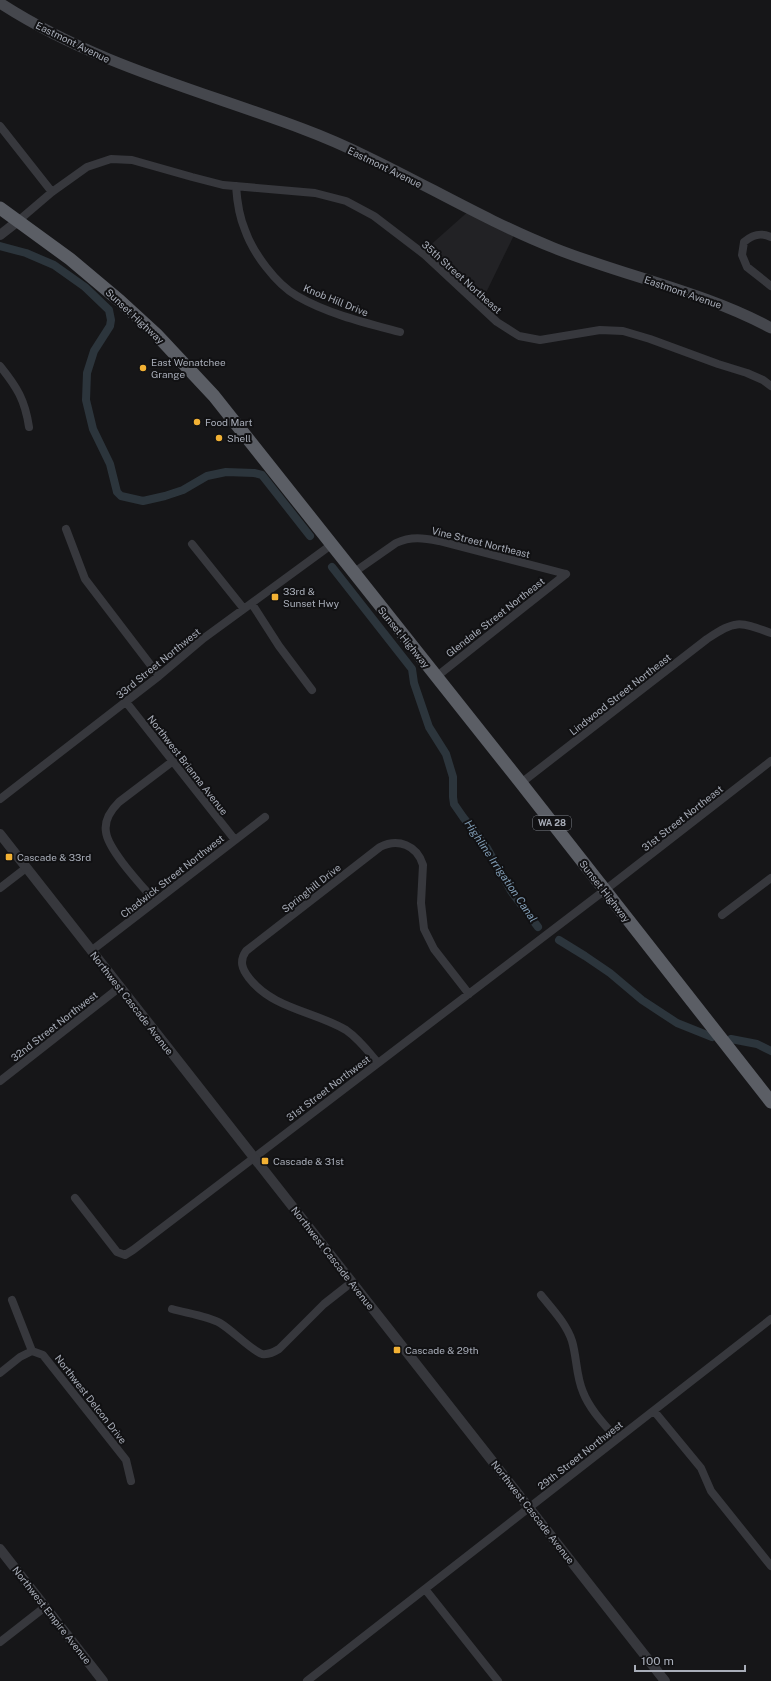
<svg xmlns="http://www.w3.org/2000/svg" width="771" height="1681" font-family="'Public Sans',sans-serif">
  <rect width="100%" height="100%" fill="#161618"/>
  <path fill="#222225" d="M471,209L516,231L479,307L425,255L426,249Z"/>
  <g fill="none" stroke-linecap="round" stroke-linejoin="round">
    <path stroke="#2c353c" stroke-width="8" d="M0,246L26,253L54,265L85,287L109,310L111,320L110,326L94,351L87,373L86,400L93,429L110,464L117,492L121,496L143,501L165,496L183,490L207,476L226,472L254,473L262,475L310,536
      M332,567L412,669L414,683L429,727L446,754L453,777V797L454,804L463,817L487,848L511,891L538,927
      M559,940L585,956L610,973L642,1000L677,1023L712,1037
      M731,1039L757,1044L771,1051"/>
    <path stroke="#37383d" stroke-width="8" d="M0,126L52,192
      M236,186C237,201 239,216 245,230C253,253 276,284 297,296C328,314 366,323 400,332
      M18,221L52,192L87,167L111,159L132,160L192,177L223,185L315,193L346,201L374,216L425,255L497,322L519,336L540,340L600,330L623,331L650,339L718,364L747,373L763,380L771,386
      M771,237C760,232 752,235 744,242L742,255L747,267L771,286
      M0,366C17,387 25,400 29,427
      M66,529L85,579L159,676
      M192,544L244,609
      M353,573L396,543C411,536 424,538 439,541L566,574
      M252,604L279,646L312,690
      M436,677L566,574
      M126,702L235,840
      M521,783L707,639C736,620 738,621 771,633
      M0,799L159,676L204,638L331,545
      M0,888L26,868
      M155,901C142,886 108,850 106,832C104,821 111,810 119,802L173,761
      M722,915L771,878
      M91,951L265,817
      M378,1063C368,1051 359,1039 346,1030C314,1011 273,1009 249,978C242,969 239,961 246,951L380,847C398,838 417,845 423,865L421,903L424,929L434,949L469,994
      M0,1081L120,987
      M75,1198L117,1252L125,1255L133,1250L605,890L771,761
      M541,1295C552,1309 566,1323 572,1341C577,1358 576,1376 583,1392C590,1410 605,1425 617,1439
      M12,1300L32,1351
      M172,1309C186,1313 208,1316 220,1323C232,1330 252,1351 262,1354C269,1355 274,1352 279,1349L324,1304L352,1282
      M0,1373L20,1357L32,1351L43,1355L126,1460L131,1481
      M654,1411L701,1468L711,1491L771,1566
      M425,1589L498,1681
      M0,1642L45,1607
      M307,1681L771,1319"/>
    <path stroke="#37383d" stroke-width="10" d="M0,235L18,221
      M0,834L665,1681
      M0,1549L103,1681"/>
    <path stroke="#45474d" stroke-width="11" d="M0,3C94,64 199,90 303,129C389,161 468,214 554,248C624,276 705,292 771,328"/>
    <path stroke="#5b5e65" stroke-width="13" d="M0,208L70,259L120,301L156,334L214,396L521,783L771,1102"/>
  </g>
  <g fill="#f2b134" stroke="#111113" stroke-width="1.5">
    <circle cx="143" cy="368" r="4"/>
    <circle cx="197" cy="422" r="4"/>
    <circle cx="219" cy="438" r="4"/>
    <rect x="271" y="593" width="8" height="8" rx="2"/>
    <rect x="5" y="853" width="8" height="8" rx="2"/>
    <rect x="261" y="1157" width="8" height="8" rx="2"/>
    <rect x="393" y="1346" width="8" height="8" rx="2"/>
  </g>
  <g text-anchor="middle" stroke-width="4" stroke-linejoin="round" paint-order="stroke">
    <rect fill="#111113" stroke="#7b7e86" stroke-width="1" x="533" y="816" width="38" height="14" rx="3"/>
    <g font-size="9" font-weight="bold" fill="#a8adb8">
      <text x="552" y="826">WA 28</text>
    </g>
    <g font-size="10" fill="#a8adb8" stroke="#111113">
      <text transform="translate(73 42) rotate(26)" y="4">Eastmont Avenue</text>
      <text transform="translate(385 167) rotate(26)" y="4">Eastmont Avenue</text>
      <text transform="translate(462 277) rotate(42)" y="4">35th Street Northeast</text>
      <text transform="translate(683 292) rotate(19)" y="4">Eastmont Avenue</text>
      <text transform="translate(336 300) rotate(22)" y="4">Knob Hill Drive</text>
      <text transform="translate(135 316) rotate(43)" y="4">Sunset Highway</text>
      <text transform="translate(481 542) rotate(14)" y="4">Vine Street Northeast</text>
      <text transform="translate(495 617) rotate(-38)" y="4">Glendale Street Northeast</text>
      <text transform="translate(404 637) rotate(51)" y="4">Sunset Highway</text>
      <text transform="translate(158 663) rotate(-39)" y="4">33rd Street Northwest</text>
      <text transform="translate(620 694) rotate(-38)" y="4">Lindwood Street Northeast</text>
      <text transform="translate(188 765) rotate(52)" y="4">Northwest Brianna Avenue</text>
      <text transform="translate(682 818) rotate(-38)" y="4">31st Street Northeast</text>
      <text transform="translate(172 876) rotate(-38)" y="4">Chadwick Street Northwest</text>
      <text transform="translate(311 888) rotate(-38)" y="4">Springhill Drive</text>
      <text transform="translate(605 891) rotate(52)" y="4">Sunset Highway</text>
      <text transform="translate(132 1003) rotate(52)" y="4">Northwest Cascade Avenue</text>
      <text transform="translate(54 1026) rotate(-38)" y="4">32nd Street Northwest</text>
      <text transform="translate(328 1088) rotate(-37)" y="4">31st Street Northwest</text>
      <text transform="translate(333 1258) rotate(52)" y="4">Northwest Cascade Avenue</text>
      <text transform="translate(91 1399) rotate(52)" y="4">Northwest Delcon Drive</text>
      <text transform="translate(580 1455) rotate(-38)" y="4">29th Street Northwest</text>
      <text transform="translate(533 1512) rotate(52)" y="4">Northwest Cascade Avenue</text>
      <text transform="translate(52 1615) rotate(52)" y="4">Northwest Empire Avenue</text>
    </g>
    <g font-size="10" fill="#a8adb8" stroke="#111113" text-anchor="start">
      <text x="151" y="366">East Wenatchee<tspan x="151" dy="12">Grange</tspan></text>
      <text x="205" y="426">Food Mart</text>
      <text x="227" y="442">Shell</text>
      <text x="283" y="595">33rd &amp;<tspan x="283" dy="12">Sunset Hwy</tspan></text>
      <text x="17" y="861">Cascade &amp; 33rd</text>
      <text x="273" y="1165">Cascade &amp; 31st</text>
      <text x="405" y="1354">Cascade &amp; 29th</text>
    </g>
    <g font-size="11" font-style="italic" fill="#7f9bb3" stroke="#111113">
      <text transform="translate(501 871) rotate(56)" y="4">Highline Irrigation Canal</text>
    </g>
  </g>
  <path d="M635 1665v6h110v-6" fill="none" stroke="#a8adb8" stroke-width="2"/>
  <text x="641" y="1665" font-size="12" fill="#a8adb8" stroke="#111113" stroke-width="3" paint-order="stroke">100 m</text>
</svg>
